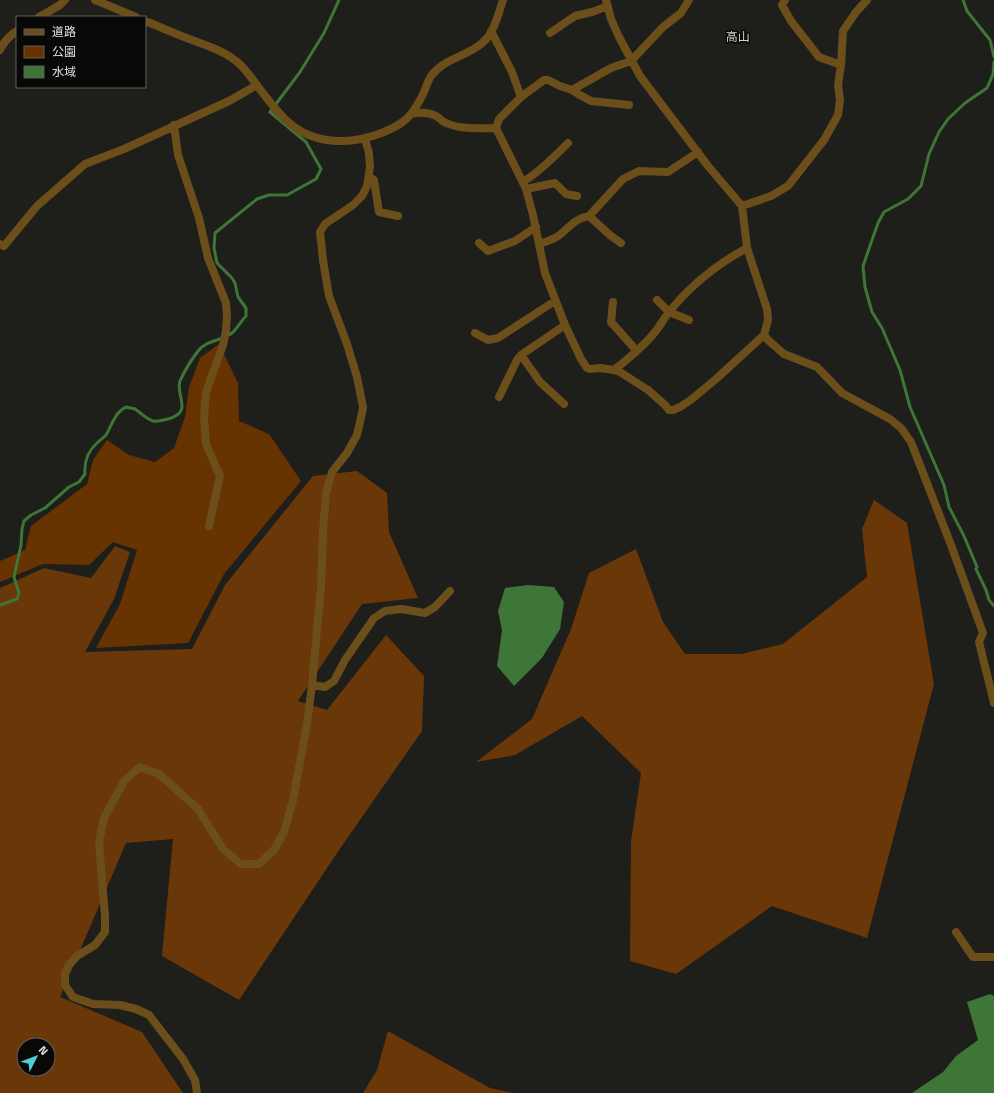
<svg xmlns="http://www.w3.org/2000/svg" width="994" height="1093" font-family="'Titillium Web','Noto Sans JP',sans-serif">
  <rect width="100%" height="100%" fill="#1e1e1b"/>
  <path fill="#673301" d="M219,344L238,383L239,421L269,434L301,481L224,574L188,643L96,648L120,604L137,550L113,542L89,565L43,564L0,582V561L25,550L31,526L87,484L93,460L107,440L129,455L155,462L174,448L185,417L189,387L200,358Z"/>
  <path fill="#6a3709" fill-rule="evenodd" d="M357,471L387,493L389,532L418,598L362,604L298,701L327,710L386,635L424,676L422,731L339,850L239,1000L162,956L173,839L126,843L60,997L142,1032L183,1093H0V588L44,568L91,578L115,546L130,552L114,599L85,652L192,649L225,585L313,476ZM24,1045H48V1069H24Z
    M874,500L907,523L934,684L867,938L772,906L676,974L630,961L631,841L641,773L582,716L515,755L476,762L532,719L571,629L589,573L636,549L663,622L685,654H741L783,644L867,577L862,529Z
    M388,1031L490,1088L514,1093H363L377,1070Z"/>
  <path fill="#3d7636" d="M528,585L554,587L564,602L560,629L542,658L514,686L497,666L502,630L498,611L505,588Z
    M990,994L994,996V1093H912L943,1072L956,1056L978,1040L967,1002Z"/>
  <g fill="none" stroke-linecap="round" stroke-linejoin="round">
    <path stroke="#3d7636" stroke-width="3" d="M963,0L967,11L990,40L994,57
      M994,62L993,74L987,88L965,103L948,119L939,132L929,154L921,186L908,199L884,212L878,223L863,266L865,287L872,312L882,328L900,370L910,407L944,485L949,507L964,536L977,567L976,569L986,590L989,600L994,606
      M0,605L17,599L19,593L14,577L21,545L22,529L24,521L31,515L45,508L69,487L79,482L85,474C84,462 87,452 97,443C99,441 103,438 106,435C112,425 115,412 126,407C129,408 132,408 135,409C141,413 146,419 153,421C157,422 164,420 168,419C194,412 175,395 180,381C184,372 192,359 198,351C206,340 222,341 232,333C237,329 241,321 246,316V308L238,297L235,283L232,278L217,263L214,248L215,233L257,199L269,195H287L316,179L321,169L306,142L270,112L300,72L324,33L339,0"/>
    <path stroke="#6c4e1b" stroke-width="8" d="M95,0L136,17
      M785,0L782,5L791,21L819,57L841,65
      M39,17L60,5L65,0
      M145,21C158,26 171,32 184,37C202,44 221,49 236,61C244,67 250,76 256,84C266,97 276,111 287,121C314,146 352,145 384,132C394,128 405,122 412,113C416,107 421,99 424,92C426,87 428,81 431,76C446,56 473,56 488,37C496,27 499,11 503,0
      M491,31L512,72L521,97
      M550,33L575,16L592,12L608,6
      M0,50C4,41 9,36 17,31
      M572,90L611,68L631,61L663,27L681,13L689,0
      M411,114C420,112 428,112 436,116C440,118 442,122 446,123C461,130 480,128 496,128L526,189L533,215L545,273L565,325L581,359L587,368L590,369L600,368L614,370L620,372L648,390L665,405L669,410H673L680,407L692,399L716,379L764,335L768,320L767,309L747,248L742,206L708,166L640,76L619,37L611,19L606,0
      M174,125L178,155L199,218L208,258L226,303L227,315L226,331L223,345L206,392L204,417L206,444L220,476L209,526
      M496,128L499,119L521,97L544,80H548L560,86L572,90L578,94L591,101L629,105
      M369,177L374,180L379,212L398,216
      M523,182C540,171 554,157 568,143
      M526,189L555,183L566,194L577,196
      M742,206L771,196L788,186L824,140L838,115L840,100L838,85L841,65L843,31L856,12L867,0
      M589,216L611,236L621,243
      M479,243L488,251L515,241L536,227
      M0,244L4,246L37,206L85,164L124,149L229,101L257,85
      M539,244C546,242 556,239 562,233C571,225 577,218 589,216L623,179L639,171L668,172L698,152
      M657,300L669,312L689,320
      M613,302L611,322L635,349V352
      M475,333L488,340L498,338L555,301
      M764,335L768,340L784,354L817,367L842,393L890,419L901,428L911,442L951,545L983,633L979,642L994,703
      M521,355L540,382L564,404
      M614,370C628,359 644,346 655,332C660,326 664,318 669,312C690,286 717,264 747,248
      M499,397L517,360L521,355L565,325
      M312,685L325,687L334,681L345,660L374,618L385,611L401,609L425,613L435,607L450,591
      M956,932L973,957H994
      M197,1093L195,1080L183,1059L149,1015L136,1009L120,1005L93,1004L73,997L65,985V973L69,965L77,956L95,945L105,932V916L99,843L104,818L124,781L140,767L159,774L198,809L223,849L241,864H259L274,850L284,832L293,800L307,724L312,685L321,587L323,531L326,493L332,472L347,453L357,435L362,413L363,407L357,377L347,344L329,296L323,260L320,232L325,224L353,205L362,196L367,186L370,167L369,153L365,139"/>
  </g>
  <g text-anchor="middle" stroke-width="3" stroke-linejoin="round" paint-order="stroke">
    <g font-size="12" fill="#d5d4d1" stroke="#080807">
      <text x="738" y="41">高山</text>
    </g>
  </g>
  <rect x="16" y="16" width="130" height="72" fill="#080807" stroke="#5f5f5d"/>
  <rect x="24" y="29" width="20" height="6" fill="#6c4e1b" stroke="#5f5f5d"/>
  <text x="52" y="36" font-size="12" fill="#e1e1df">道路</text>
  <rect x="24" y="46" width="20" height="12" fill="#673301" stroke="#5f5f5d"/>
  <text x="52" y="56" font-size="12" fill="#e1e1df">公園</text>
  <rect x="24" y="66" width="20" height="12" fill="#3d7636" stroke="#5f5f5d"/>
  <text x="52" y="76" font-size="12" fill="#e1e1df">水域</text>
  <g transform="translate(36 1057) rotate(48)"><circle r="19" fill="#080807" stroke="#5f5f5d"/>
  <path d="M0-3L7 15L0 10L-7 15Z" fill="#52cbd9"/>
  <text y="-6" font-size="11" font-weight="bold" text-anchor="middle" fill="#e1e1df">N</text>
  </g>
</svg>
